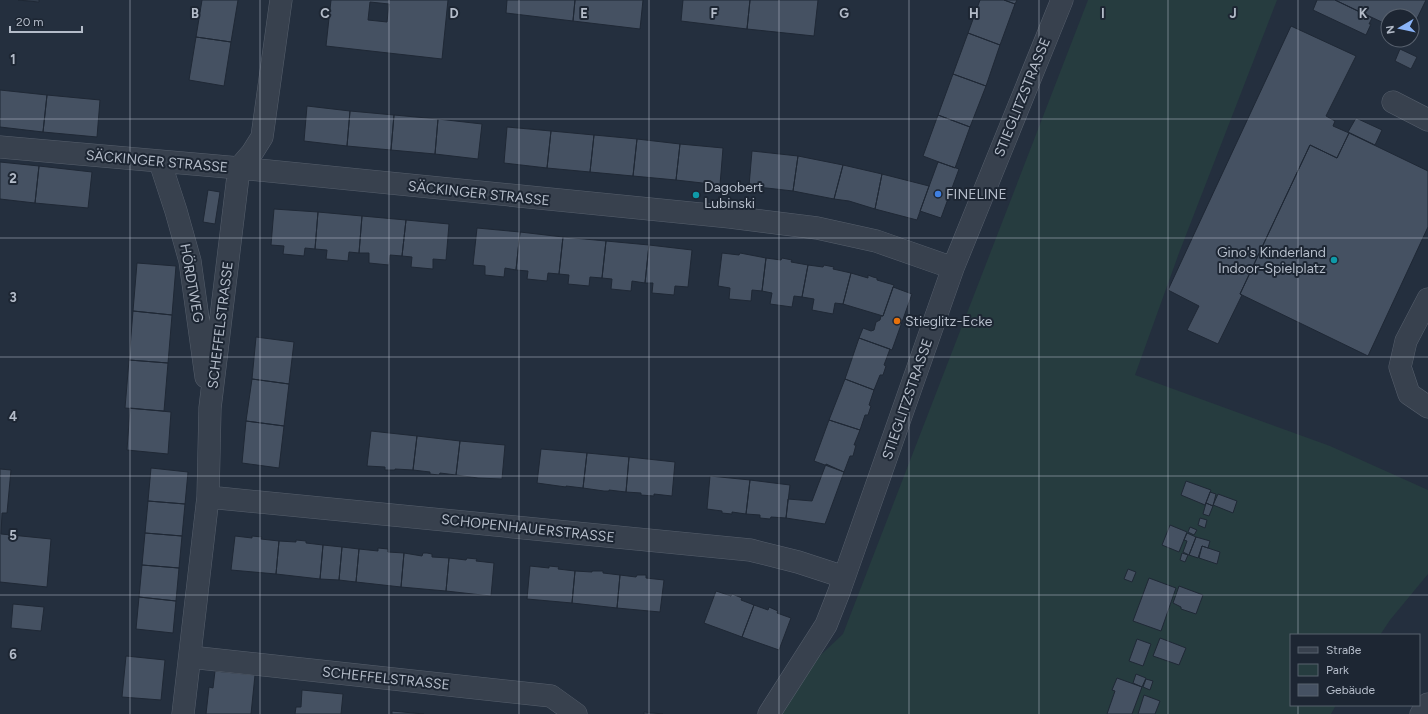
<svg xmlns="http://www.w3.org/2000/svg" width="1428" height="714" font-family="Figtree,sans-serif">
  <rect width="100%" height="100%" fill="#242f3e"/>
  <path fill="#263c3f" d="M1088,0H1277L1179,253L1135,375L1330,446L1428,490V574L1390,620L1380,635H1291V705H1336L1331,714H758L843,634Z"/>
  <path fill="#455162" stroke="#1f2835" fill-rule="evenodd" d="M18,0H39V2Z
    M202,0H238L231,42L196,37Z
    M331,0H448L442,59L326,46ZM370,2L389,4L387,22L368,20Z
    M507,0H575L573,21L506,13Z
    M575,0H643L640,29L573,21Z
    M683,0H750L747,29L681,21Z
    M750,0H818L814,36L747,29Z
    M980,0H1004L1015,4L1000,45L968,33Z
    M1004,0H1017L1015,4Z
    M1317,0H1335L1372,18L1369,24H1371L1366,35L1313,10Z
    M1335,0H1426L1412,29V16H1388V25Z
    M1291,26L1356,56L1326,116L1335,121L1333,126L1349,133L1337,158L1310,145L1240,294L1242,295L1218,344L1187,330L1199,306L1168,290Z
    M968,33L1000,45L986,86L953,74Z
    M196,37L231,42L224,86L189,80Z
    M1400,49L1417,57L1411,69L1395,61Z
    M953,74L986,86L970,127L938,115Z
    M0,90L47,95L43,132L0,127Z
    M47,95L100,100L97,137L43,132Z
    M307,106L350,111L347,146L304,141Z
    M350,111L394,115L391,150L347,146Z
    M394,115L438,119L435,154L391,150Z
    M938,115L970,127L955,168L923,156Z
    M1356,118L1382,130L1375,145L1348,132Z
    M438,119L482,124L478,159L435,154Z
    M507,127L551,131L547,168L504,163Z
    M551,131L594,135L590,172L547,168Z
    M1349,133L1428,171V227L1368,356L1240,294L1310,145L1337,158Z
    M594,135L637,139L633,176L590,172Z
    M637,139L680,144L676,180L633,176Z
    M680,144L723,148L720,185L676,180Z
    M752,151L798,156L793,191L749,186Z
    M798,156L843,165L834,199L793,191Z
    M0,162L39,166L35,203L0,199Z
    M938,162L959,169L941,218L920,211Z
    M843,165L882,174L875,209L849,201L834,199Z
    M39,166L92,172L88,208L35,203Z
    M882,174L929,186L917,220L875,209Z
    M208,190L220,192L215,224L203,222Z
    M274,209L318,212L315,249L305,248L304,256L283,254L284,246L271,245Z
    M318,212L362,216L359,253L349,252L348,261L326,259L327,250L315,249Z
    M362,216L406,220L402,256L390,255L389,265L369,263V253H359Z
    M406,220L449,224L446,260L433,259V269L411,267L412,257L402,256Z
    M477,228L520,232L516,270L505,268L504,277L485,275V266L473,265Z
    M520,232L563,237L559,274L548,273L547,281L527,279L528,271L516,270Z
    M563,237L606,241L602,278L590,277L589,286L568,284L569,275L559,274Z
    M606,241L649,245L645,283L632,281L631,291L611,289L612,279L602,278Z
    M649,245L692,250L688,287L675,286L674,295L652,293L653,283H645Z
    M722,253L739,255L740,253L766,258L762,291L752,290L751,301L729,299L730,288L718,286Z
    M766,258L781,260L782,258L792,260L791,262L808,265L802,297L794,296L792,307L770,304L772,293L762,291Z
    M137,263L176,266L172,315L133,311Z
    M808,265L823,267L824,265L834,267L833,269L851,273L843,304L835,303L833,314L812,310L814,299L802,297Z
    M851,273L868,278V275L873,277L877,278V280L894,285L883,316L843,304Z
    M893,287L912,294L892,350L859,338L863,328L871,331L874,330L876,322L880,320L881,316H883Z
    M133,311L172,315L168,363L129,360Z
    M256,337L294,342L289,384L252,379Z
    M859,338L890,349L884,365L886,366L883,375H880L874,390L845,379Z
    M129,360L168,363L164,411L125,408Z
    M252,379L289,384L284,426L246,421Z
    M845,379L874,390L869,405L871,406L868,415H865L860,430L829,420Z
    M130,408L171,412L168,454L127,450Z
    M829,420L860,430L854,445H856L853,456H850L844,472L814,461Z
    M246,421L284,426L279,468L242,463Z
    M371,431L417,436L413,470L395,469V470H385V467L367,466Z
    M417,436L460,441L456,475L440,473L439,475L430,474V472L413,470Z
    M460,441L505,445L502,479L478,478L456,475Z
    M541,449L587,453L583,488L566,486V487L537,483Z
    M587,453L629,457L626,492L609,490V491H604L583,488Z
    M629,457L675,462L672,496L654,494V496L641,495V493L626,492Z
    M826,464L844,472L825,524L786,518L788,499L812,501Z
    M151,468L188,472L185,504L148,501Z
    M0,469L11,470L7,513H2L1,534L51,539L47,587L0,582Z
    M710,476L750,480L746,514L732,512V514L722,513V511L707,509Z
    M750,480L790,485L786,518L771,517L770,519L760,518V515L746,514Z
    M1186,481L1211,490L1205,505L1181,495Z
    M1210,492L1216,494L1213,506L1206,503Z
    M1218,494L1237,501L1233,513L1213,505Z
    M148,501L185,504L182,536L145,533Z
    M1206,503L1213,506L1209,516L1203,514Z
    M1200,518L1207,520L1205,528L1198,525Z
    M1170,525L1187,532L1179,552L1162,545Z
    M1190,527L1197,530L1194,535L1188,532Z
    M145,533L182,536L179,568L142,565Z
    M1187,533L1196,537L1189,555L1183,552L1187,541L1184,540Z
    M235,536L252,538V536L262,537L261,539L279,541L276,574L231,570Z
    M1196,537L1210,541L1208,548L1202,546L1198,558L1189,555Z
    M296,540L306,541V543L323,545L320,579L276,574L279,541L296,542Z
    M323,545L342,547L339,580L320,579Z
    M1202,546L1220,552L1217,564L1199,558Z
    M342,547L359,549L356,582L339,580Z
    M378,548L388,549V552L404,553L401,587L356,582L359,549L378,551Z
    M404,553L422,556L423,553H427L432,554V557L449,558L446,591L401,587Z
    M1182,553L1188,555L1185,562L1180,560Z
    M449,558L466,560L467,558L477,559L476,561L494,563L491,596L446,591Z
    M142,565L179,568L176,601L139,597Z
    M530,566L549,568V566L559,567L558,569L575,571L572,603L527,599Z
    M1128,569L1136,572L1132,582L1124,579Z
    M575,571L592,572V571H603V573L620,575L617,608L572,603Z
    M620,575L636,577L637,575H646V578L664,580L660,612L617,608Z
    M1149,578L1176,588L1161,631L1133,621Z
    M1179,586L1203,595L1196,614L1181,609V607L1173,603Z
    M716,591L731,596L732,594L742,598L741,600L754,605L742,637L704,623Z
    M139,597L176,601L173,633L136,629Z
    M13,604L44,607L41,631L11,628Z
    M754,605L768,610L769,607L778,611L777,613L791,618L779,650L742,637Z
    M1160,638L1186,648L1179,665L1153,656Z
    M1137,639L1151,644L1143,666L1129,661Z
    M126,656L165,660L161,700L122,697Z
    M215,671L255,675L251,714H206L209,687L213,688Z
    M1136,674L1146,678L1142,687L1133,683Z
    M1117,678L1142,687L1132,714H1107L1115,691L1112,690Z
    M1146,679L1153,681L1150,690L1143,687Z
    M302,690L343,694L341,714H295L296,707H301Z
    M1144,695L1160,701L1155,714H1138Z
    M392,711L424,714H392Z
    M644,712L663,714H644Z"/>
  <g fill="none" stroke-linecap="round" stroke-linejoin="round">
    <defs>
      <path id="minor" d="M1393,102L1428,120
        M0,147L239,168L730,217L817,228L876,241L953,268
        M160,162L176,211L190,261L206,377
        M1428,299L1406,341L1400,367L1409,394L1428,407
        M208,497L750,550L798,562L844,577
        M190,657L551,696L576,714
        M183,714L208,497L210,408L239,168L252,153L262,137L281,0
        M769,714L826,625L839,592L953,268L1062,0
        M1421,714L1428,704"/>
    </defs>
    <use href="#minor" stroke="#565f6c" stroke-width="23"/>
    <use href="#minor" stroke="#38414e" stroke-width="22"/>
  </g>
  <path fill="none" stroke="#b4bcc9" stroke-width="1" stroke-opacity="0.55" d="M130,0V714M260,0V714M389,0V714M519,0V714M649,0V714M779,0V714M909,0V714M1039,0V714M1168,0V714M1298,0V635M0,119H1428M0,238H1428M0,357H1428M0,476H1428M0,595H1428M1298,705V714"/>
  <circle fill="#3f7fe0" stroke="#1d2633" stroke-width="1.5" cx="938" cy="194" r="4"/>
  <g fill="#0f9aa8" stroke="#1d2633" stroke-width="1.5">
    <circle cx="696" cy="195" r="4"/>
    <circle cx="1334" cy="260" r="4"/>
  </g>
  <circle fill="#e8710a" stroke="#1d2633" stroke-width="1.5" cx="897" cy="321" r="4"/>
  <g text-anchor="middle" stroke-width="4" stroke-linejoin="round" paint-order="stroke">
    <g font-size="14" fill="#b4bcc9" stroke="#1d2633">
      <text transform="translate(1022 97) rotate(-68)" y="5">STIEGLITZSTRASSE</text>
      <text transform="translate(157 161) rotate(5)" y="5">SÄCKINGER STRASSE</text>
      <text transform="translate(479 193) rotate(6)" y="5">SÄCKINGER STRASSE</text>
      <text transform="translate(192 283) rotate(80)" y="5">HÖRDTWEG</text>
      <text transform="translate(220 325) rotate(-83)" y="5">SCHEFFELSTRASSE</text>
      <text transform="translate(907 399) rotate(-71)" y="5">STIEGLITZSTRASSE</text>
      <text transform="translate(528 528) rotate(6)" y="5">SCHOPENHAUERSTRASSE</text>
      <text transform="translate(386 678) rotate(6)" y="5">SCHEFFELSTRASSE</text>
    </g>
    <g font-size="14" fill="#b4bcc9" stroke="#1d2633" text-anchor="start">
      <text x="704" y="192">Dagobert<tspan x="704" dy="16">Lubinski</tspan></text>
      <text x="946" y="199">FINELINE</text>
      <text x="1326" y="257" text-anchor="end">Gino's Kinderland<tspan x="1326" dy="16">Indoor-Spielplatz</tspan></text>
      <text x="905" y="326">Stieglitz-Ecke</text>
    </g>
  </g>
  <g font-size="13" text-anchor="middle" font-weight="bold" fill="#b4bcc9" stroke="#1d2633" stroke-width="4" stroke-linejoin="round" paint-order="stroke">
    <text x="195" y="18">B</text>
    <text x="325" y="18">C</text>
    <text x="454" y="18">D</text>
    <text x="584" y="18">E</text>
    <text x="714" y="18">F</text>
    <text x="844" y="18">G</text>
    <text x="974" y="18">H</text>
    <text x="1103" y="18">I</text>
    <text x="1233" y="18">J</text>
    <text x="1363" y="18">K</text>
    <text x="13" y="64">1</text>
    <text x="13" y="183">2</text>
    <text x="13" y="302">3</text>
    <text x="13" y="421">4</text>
    <text x="13" y="540">5</text>
    <text x="13" y="659">6</text>
  </g>
  <rect x="1290" y="634" width="130" height="72" fill="#1d2633" stroke="#59626f"/>
  <rect x="1298" y="647" width="20" height="6" fill="#38414e" stroke="#59626f"/>
  <text x="1326" y="654" font-size="12" fill="#b4bcc9">Straße</text>
  <rect x="1298" y="664" width="20" height="12" fill="#263c3f" stroke="#59626f"/>
  <text x="1326" y="674" font-size="12" fill="#b4bcc9">Park</text>
  <rect x="1298" y="684" width="20" height="12" fill="#455162" stroke="#59626f"/>
  <text x="1326" y="694" font-size="12" fill="#b4bcc9">Gebäude</text>
  <g transform="translate(1400 28) rotate(261)"><circle r="19" fill="#1d2633" stroke="#59626f"/>
  <path d="M0-3L7 15L0 10L-7 15Z" fill="#8ab4f8"/>
  <text y="-6" font-size="11" font-weight="bold" text-anchor="middle" fill="#b4bcc9">N</text>
  </g>
  <path d="M10 26v6h72v-6" fill="none" stroke="#b4bcc9" stroke-width="2"/>
  <text x="16" y="26" font-size="12" fill="#b4bcc9" stroke="#1d2633" stroke-width="3" paint-order="stroke">20 m</text>
</svg>
